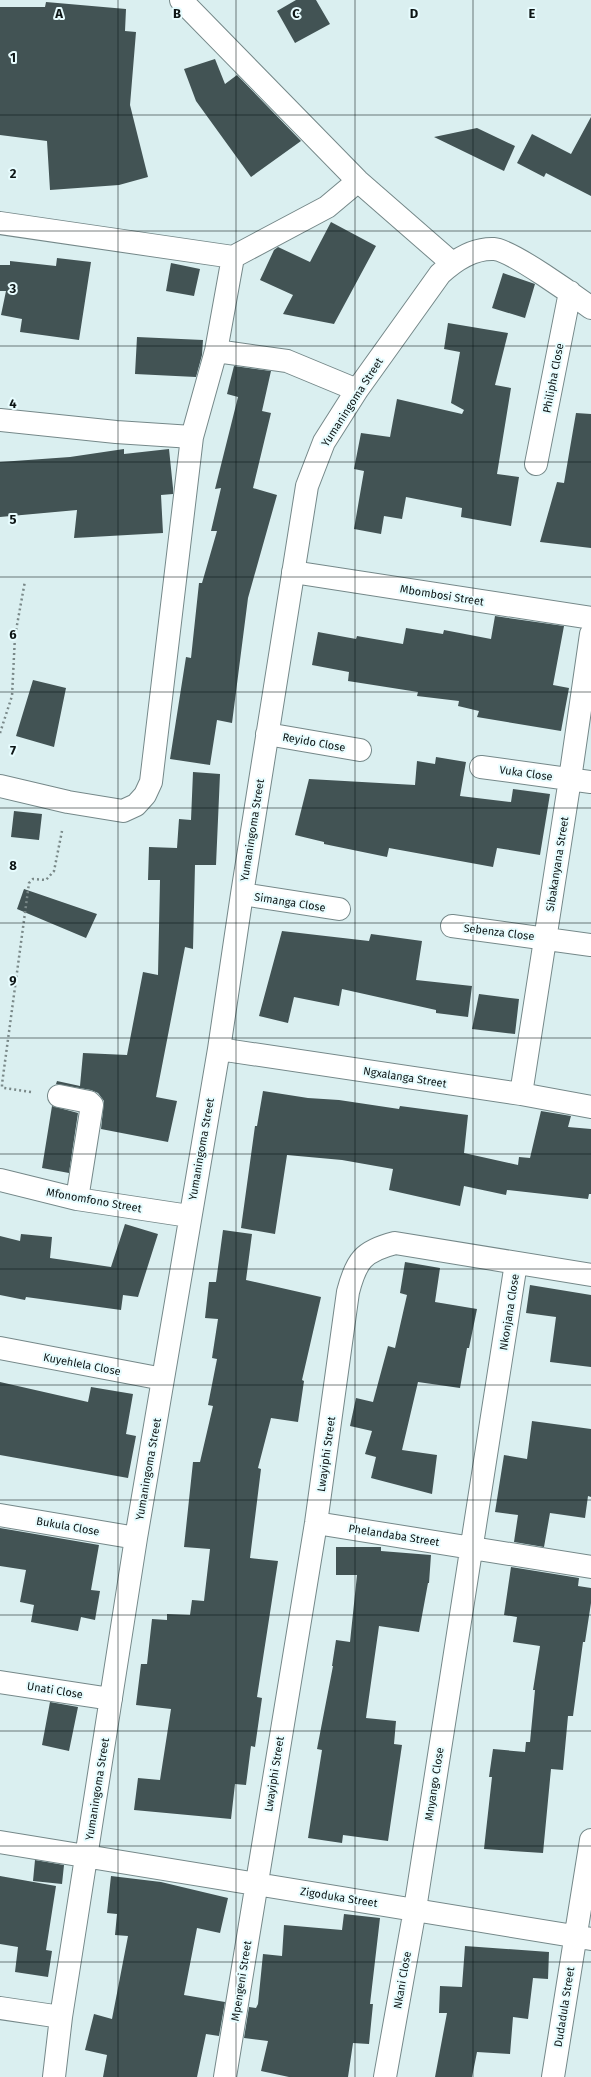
<svg xmlns="http://www.w3.org/2000/svg" width="591" height="2077" font-family="'Fira Sans',sans-serif">
  <rect width="100%" height="100%" fill="#daeff0"/>
  <path fill="#425354" d="M296,0H316L330,24L295,43L277,11Z
    M46,2L126,9L125,31L136,32L130,105L148,177L119,185L50,190L47,141L0,135V7H45Z
    M215,59L225,84L237,75L301,141L251,177L196,101L184,69Z
    M591,117V196L546,173L544,177L517,163L532,134L571,154Z
    M477,128L515,146L504,171L434,137Z
    M331,222L376,246L334,324L283,314L293,295L260,280L274,250L278,247L310,262Z
    M57,258L91,262L79,340L20,332L22,319L1,315L6,291H0V265H10V261L56,266Z
    M171,263L200,269L194,296L166,291Z
    M503,273L535,284L525,318L492,308Z
    M448,323L508,333L495,385L511,388L497,474L519,477L511,526L461,517L462,508L406,497L402,519L384,516L381,534L354,529L364,471L354,469L361,433L390,437L397,399L462,414L464,410L451,403L460,352L444,349Z
    M137,337L203,340L202,355L196,377L135,374Z
    M234,366L271,371L262,411L271,413L253,488L277,495L248,598L232,723L217,720L210,765L170,759L186,657L191,658L199,583H202L217,531H211L221,488L215,489L238,397L227,394Z
    M576,413L591,414V548L540,542L557,482L564,483Z
    M124,449V454L169,449L173,488V494L161,495L163,533L74,538L77,510L0,517V462L70,457Z
    M495,616L564,626L553,685L569,688L561,731L477,717L479,711L458,706L459,701L417,696L418,692L348,681L349,672L312,665L318,632L356,639L357,636L403,644L406,628L443,634L444,630L491,639Z
    M33,680L66,688L54,747L16,736Z
    M436,757L466,762L460,796L511,802L513,789L550,794L540,855L497,848L493,867L389,848L387,857L324,844V842L295,835L309,779L415,785L417,761L435,764Z
    M193,772L220,774L216,865H195L193,949L185,947L156,1097L177,1101L168,1142L101,1129L104,1101L98,1093L91,1090L56,1084L57,1081L80,1086L83,1053L127,1055L143,972L158,975L160,880H148L149,847L177,848L179,819L191,820Z
    M14,811L42,814L39,840L11,837Z
    M24,889L97,914L86,938L17,909Z
    M282,931L369,941L371,934L422,941L416,980L472,986L468,1017L436,1013V1010L342,989L339,1006L294,997L288,1023L259,1016Z
    M479,994L519,999L515,1034L472,1029Z
    M263,1091L308,1098L339,1100L399,1109L400,1106L468,1115L464,1153L518,1165L519,1157L530,1158L541,1111L571,1116L568,1127L591,1129V1194H589L588,1199L507,1190L506,1195L464,1186L460,1206L389,1190L393,1169L342,1160L287,1155L275,1234L241,1228L255,1126H257Z
    M52,1106L78,1113L69,1173L42,1168Z
    M125,1224L158,1234L138,1297L123,1295L121,1310L26,1297L25,1300L0,1295V1236L20,1241L21,1234L52,1237L50,1258L111,1267Z
    M223,1230L252,1234L246,1280L321,1297L302,1380L304,1381L298,1422L271,1418L258,1468L261,1469L250,1558L278,1561L257,1697L262,1698L255,1747L251,1746L246,1785L235,1784L231,1819L134,1810L138,1778L160,1780L171,1709L136,1705L141,1664H147L152,1619L167,1620V1614L190,1615L192,1600L204,1601L210,1549L184,1547L193,1462H200L213,1406L208,1405L217,1359L212,1358L218,1319L205,1318L209,1282H216Z
    M405,1262L440,1268L435,1302L477,1309L469,1348H467L460,1388L418,1382L402,1450L437,1455L432,1494L371,1478L376,1457L365,1454L372,1431L350,1426L356,1398L373,1402L388,1346L395,1348L407,1295L400,1293Z
    M530,1285L591,1295V1367L550,1362L556,1317L526,1313Z
    M0,1382L88,1402L91,1387L133,1394L126,1434L136,1436L128,1478L0,1455Z
    M532,1421L591,1429V1497L588,1496L585,1518L550,1513L544,1547L514,1542L518,1515L495,1512L504,1455L527,1459Z
    M0,1528L99,1545L91,1590L100,1591L95,1620L81,1617L78,1631L31,1622L34,1605L20,1602L26,1570L0,1566Z
    M336,1547H381V1551L431,1555L429,1583H428L419,1632L379,1626L366,1718L396,1721L394,1744L402,1745L388,1841L343,1835L342,1843L308,1838L322,1750L317,1749L333,1666H332L336,1640L350,1642L357,1575H336Z
    M511,1567L579,1578L578,1586L591,1588V1603L585,1642H583L573,1716H568L563,1770L551,1769L543,1853L484,1849L492,1777H489L493,1749L525,1752L526,1742H530L535,1690H533L540,1646L513,1642L517,1617L504,1615Z
    M50,1702L78,1707L69,1751L42,1745Z
    M35,1860L64,1865L62,1884L33,1881Z
    M0,1876L56,1886L46,1950L52,1951L48,1977L15,1972L18,1947L0,1944Z
    M111,1876L161,1882L228,1898L220,1933L197,1928L184,1995L225,2002L219,2036L206,2034L197,2077H103L107,2055L85,2050L94,2014L112,2019L128,1936L115,1935L117,1914L107,1913Z
    M344,1914L380,1918L370,2004H373L369,2044L353,2043L348,2077H289L261,2071L268,2041L244,2038L249,2007L256,2008L258,2004L263,1954L282,1956L284,1925L342,1930Z
    M465,1946L549,1952L548,1979L533,1978L528,2019L513,2017L510,2054L477,2052L472,2077H435L447,2013H439L440,1986L462,1987Z"/>
  <g fill="none" stroke-linecap="round" stroke-linejoin="round">
    <defs>
      <path id="minor" d="M181,0L358,181L452,263
        M0,223L233,257L327,207L358,181
        M216,351L287,361L357,390
        M0,420L116,432L192,437
        M536,464L570,292
        M293,572L591,618
        M267,734L360,750
        M481,767L591,782
        M0,786L68,802L123,811L136,805L145,795L151,782L192,437L216,351L233,257
        M242,894L339,909
        M452,926L591,945
        M219,1049L521,1094L591,1107
        M521,1094L570,779L591,634
        M59,1096L89,1102L92,1105L77,1199
        M0,1180L77,1199L189,1216
        M0,1348L163,1379
        M0,1515L136,1538
        M316,1523L591,1567
        M0,1682L111,1699
        M0,1842L591,1939
        M0,2008L61,2017
        M54,2077L61,2017L136,1538L219,1049L242,894L307,486L324,442L357,390L440,274C455,260 473,248 494,249C511,250 575,296 591,308
        M225,2077L316,1523L348,1292C356,1261 363,1251 395,1243L591,1275
        M385,2077L415,1909L516,1263
        M553,2077L591,1840"/>
    </defs>
    <use href="#minor" stroke="#758889" stroke-width="24"/>
    <path stroke="#798888" stroke-width="2.5" stroke-dasharray="2 3" stroke-linecap="butt" d="M0,733L12,696L15,636L25,581
      M31,1092L4,1088L2,1087V1084L29,883L33,879L46,880L54,871L62,831"/>
    <use href="#minor" stroke="#fff" stroke-width="22"/>
  </g>
  <path fill="none" stroke="#0d1515" stroke-width="1" stroke-opacity="0.55" d="M118,0V2077M236,0V2077M355,0V2077M473,0V2077M0,115H591M0,231H591M0,346H591M0,462H591M0,577H591M0,692H591M0,808H591M0,923H591M0,1038H591M0,1154H591M0,1269H591M0,1385H591M0,1500H591M0,1615H591M0,1731H591M0,1846H591M0,1962H591"/>
  <g text-anchor="middle" stroke-width="4" stroke-linejoin="round" paint-order="stroke">
    <g font-size="11" fill="#0d1515" stroke="#e7fcfe">
      <text transform="translate(553 378) rotate(-79)" y="4">Philipha Close</text>
      <text transform="translate(352 402) rotate(-57)" y="4">Yumaningoma Street</text>
      <text transform="translate(442 595) rotate(9)" y="4">Mbombosi Street</text>
      <text transform="translate(314 742) rotate(10)" y="4">Reyido Close</text>
      <text transform="translate(526 773) rotate(8)" y="4">Vuka Close</text>
      <text transform="translate(252 830) rotate(-81)" y="4">Yumaningoma Street</text>
      <text transform="translate(557 864) rotate(-81)" y="4">Sibakanyana Street</text>
      <text transform="translate(290 902) rotate(9)" y="4">Simanga Close</text>
      <text transform="translate(499 932) rotate(7)" y="4">Sebenza Close</text>
      <text transform="translate(405 1077) rotate(9)" y="4">Ngxalanga Street</text>
      <text transform="translate(201 1149) rotate(-80)" y="4">Yumaningoma Street</text>
      <text transform="translate(94 1200) rotate(10)" y="4">Mfonomfono Street</text>
      <text transform="translate(509 1312) rotate(-81)" y="4">Nkonjana Close</text>
      <text transform="translate(82 1364) rotate(11)" y="4">Kuyehlela Close</text>
      <text transform="translate(326 1454) rotate(-82)" y="4">Lwayiphi Street</text>
      <text transform="translate(148 1469) rotate(-80)" y="4">Yumaningoma Street</text>
      <text transform="translate(68 1526) rotate(10)" y="4">Bukula Close</text>
      <text transform="translate(394 1535) rotate(9)" y="4">Phelandaba Street</text>
      <text transform="translate(55 1690) rotate(9)" y="4">Unati Close</text>
      <text transform="translate(274 1774) rotate(-81)" y="4">Lwayiphi Street</text>
      <text transform="translate(434 1784) rotate(-81)" y="4">Mnyango Close</text>
      <text transform="translate(97 1789) rotate(-81)" y="4">Yumaningoma Street</text>
      <text transform="translate(339 1897) rotate(9)" y="4">Zigoduka Street</text>
      <text transform="translate(402 1980) rotate(-80)" y="4">Nkani Close</text>
      <text transform="translate(241 1981) rotate(-81)" y="4">Mpengeni Street</text>
      <text transform="translate(564 2007) rotate(-81)" y="4">Dudadula Street</text>
    </g>
  </g>
  <g font-size="13" text-anchor="middle" font-weight="bold" fill="#0d1515" stroke="#e7fcfe" stroke-width="4" stroke-linejoin="round" paint-order="stroke">
    <text x="59" y="18">A</text>
    <text x="177" y="18">B</text>
    <text x="296" y="18">C</text>
    <text x="414" y="18">D</text>
    <text x="532" y="18">E</text>
    <text x="13" y="62">1</text>
    <text x="13" y="178">2</text>
    <text x="13" y="293">3</text>
    <text x="13" y="408">4</text>
    <text x="13" y="524">5</text>
    <text x="13" y="639">6</text>
    <text x="13" y="755">7</text>
    <text x="13" y="870">8</text>
    <text x="13" y="985">9</text>
  </g>
</svg>
